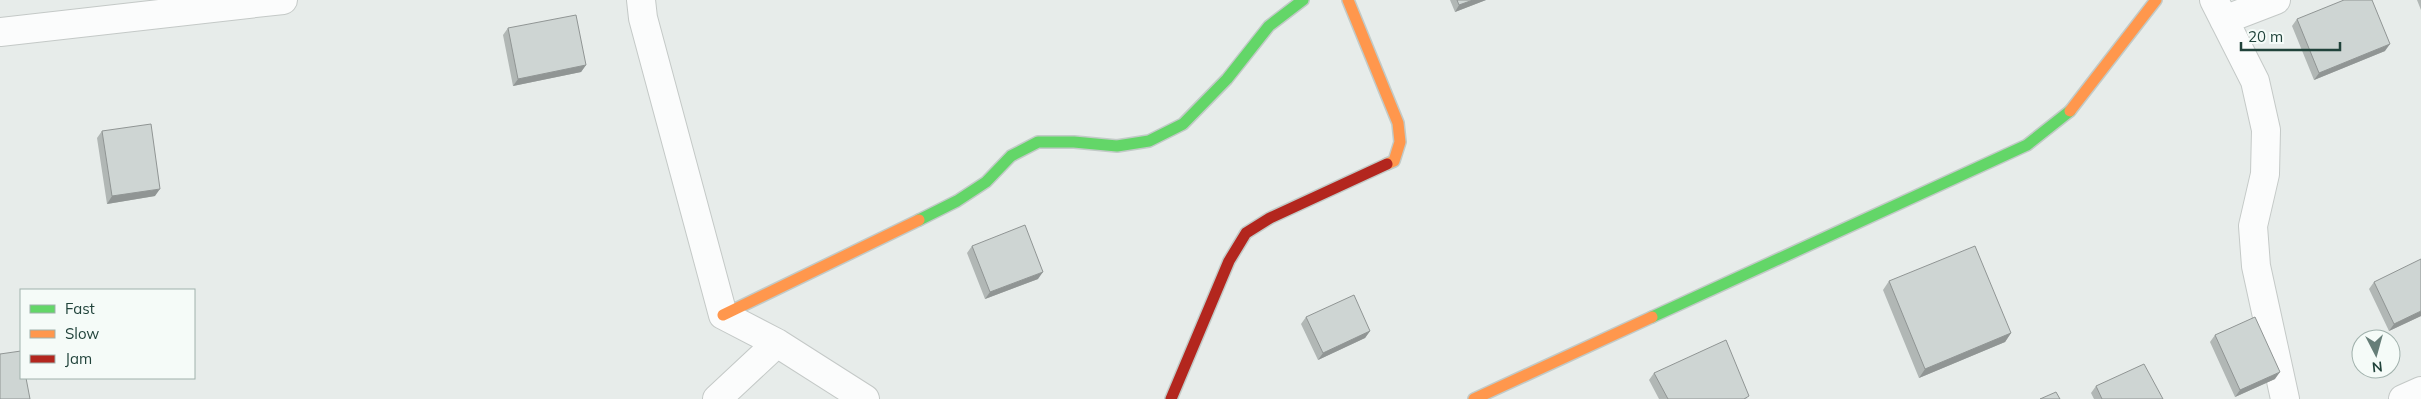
<svg xmlns="http://www.w3.org/2000/svg" width="2421" height="399" font-family="Mulish,sans-serif">
  <rect width="100%" height="100%" fill="#e7ecea"/>
  <g fill="none" stroke-linecap="round" stroke-linejoin="round">
    <defs>
      <path id="street" d="M641,0L643,18L723,315L777,343
        M2214,0L2255,81L2266,130L2265,174L2253,226L2256,266L2285,399
        M2224,20L2276,0
        M0,32L283,0
        M717,399L777,343L865,399
        M2403,399L2421,391"/>
      <path id="fast" d="M919,220L957,201L986,182L1011,156L1038,142H1074L1117,146L1149,141L1183,124L1227,79L1269,26L1303,0
        M1652,317L2027,145L2070,111"/>
      <path id="slow" d="M1348,0L1398,123L1400,142L1394,161L1387,164
        M2070,111L2156,0
        M723,315L919,220
        M1474,399L1652,317"/>
      <path id="jam" d="M1171,399L1229,261L1246,233L1270,218L1387,164"/>
    </defs>
    <use href="#street" stroke="#c4c9c7" stroke-width="30"/>
    <use href="#fast" stroke="#c2cac7" stroke-width="14"/>
    <use href="#slow" stroke="#c2cac7" stroke-width="14"/>
    <use href="#jam" stroke="#c2cac7" stroke-width="14"/>
    <use href="#street" stroke="#fbfcfc" stroke-width="28"/>
    <use href="#fast" stroke="#63d668" stroke-width="11"/>
    <use href="#slow" stroke="#ff974d" stroke-width="11"/>
    <use href="#jam" stroke="#b3261e" stroke-width="11"/>
  </g>
  <path fill="#b1b7b5" d="M1450,0H1486L1455,12Z
    M2417,0H2421V10Z
    M2297,19L2385,51L2314,80L2292,26Z
    M508,28L586,65L581,72L513,86L503,35Z
    M102,131L155,196L107,204L97,138Z
    M972,246L1038,279L985,299L967,253Z
    M1889,281L2011,333L2005,342L1919,378L1883,290Z
    M2374,282L2421,316L2389,331L2369,289Z
    M1306,317L1370,331L1365,338L1318,360L1301,324Z
    M2215,335L2275,379L2235,397L2210,342Z
    M1654,373L1748,399H1659L1649,380Z
    M2096,386L2163,399H2094L2091,393Z"/>
  <path fill="#909594" d="M1473,0H1486L1455,12L1459,5Z
    M2390,44L2385,51L2314,80L2319,73Z
    M586,65L581,72L513,86L518,79Z
    M160,189L155,196L107,204L112,196Z
    M1043,272L1038,279L985,299L990,292Z
    M2421,311V316L2389,331L2394,324Z
    M1370,331L1365,338L1318,360L1323,353Z
    M2011,333L2005,342L1919,378L1925,369Z
    M2280,372L2275,379L2235,397L2240,390Z"/>
  <path fill="#ced5d3" stroke="#909594" d="M1457,0H1473L1459,5Z
    M2344,0H2372L2390,44L2319,73L2297,19Z
    M576,15L586,65L518,79L508,28Z
    M151,124L160,189L112,196L102,131Z
    M1025,225L1043,272L990,292L972,246Z
    M1975,246L2011,333L1925,369L1889,281Z
    M2421,259V311L2394,324L2374,282Z
    M1354,295L1370,331L1323,353L1306,317Z
    M2255,317L2280,372L2240,390L2215,335Z
    M1726,340L1749,396L1744,399H1668L1654,373Z
    M21,351V378H26L30,399H0V354Z
    M2144,364L2163,399H2102L2096,386Z
    M2056,392L2060,399H2040Z"/>
  <rect x="20" y="289" width="175" height="90" fill="#f5fbf8" stroke="#a0b1ac"/>
  <rect x="30" y="305" width="25" height="8" fill="#63d668" stroke="#a0b1ac"/>
  <text x="65" y="314" font-size="15" fill="#21433b">Fast</text>
  <rect x="30" y="330" width="25" height="8" fill="#ff974d" stroke="#a0b1ac"/>
  <text x="65" y="339" font-size="15" fill="#21433b">Slow</text>
  <rect x="30" y="355" width="25" height="8" fill="#b3261e" stroke="#a0b1ac"/>
  <text x="65" y="364" font-size="15" fill="#21433b">Jam</text>
  <g transform="translate(2376 354) rotate(174)"><circle r="24" fill="#f5fbf8" stroke="#a0b1ac"/>
  <path d="M0-4L9 19L0 12L-9 19Z" fill="#667e78"/>
  <text y="-8" font-size="14" font-weight="bold" text-anchor="middle" fill="#21433b">N</text>
  </g>
  <path d="M2241 42v8h99v-8" fill="none" stroke="#21433b" stroke-width="2.5"/>
  <text x="2248" y="42" font-size="15" fill="#21433b" stroke="#f5fbf8" stroke-width="4" paint-order="stroke">20 m</text>
</svg>
